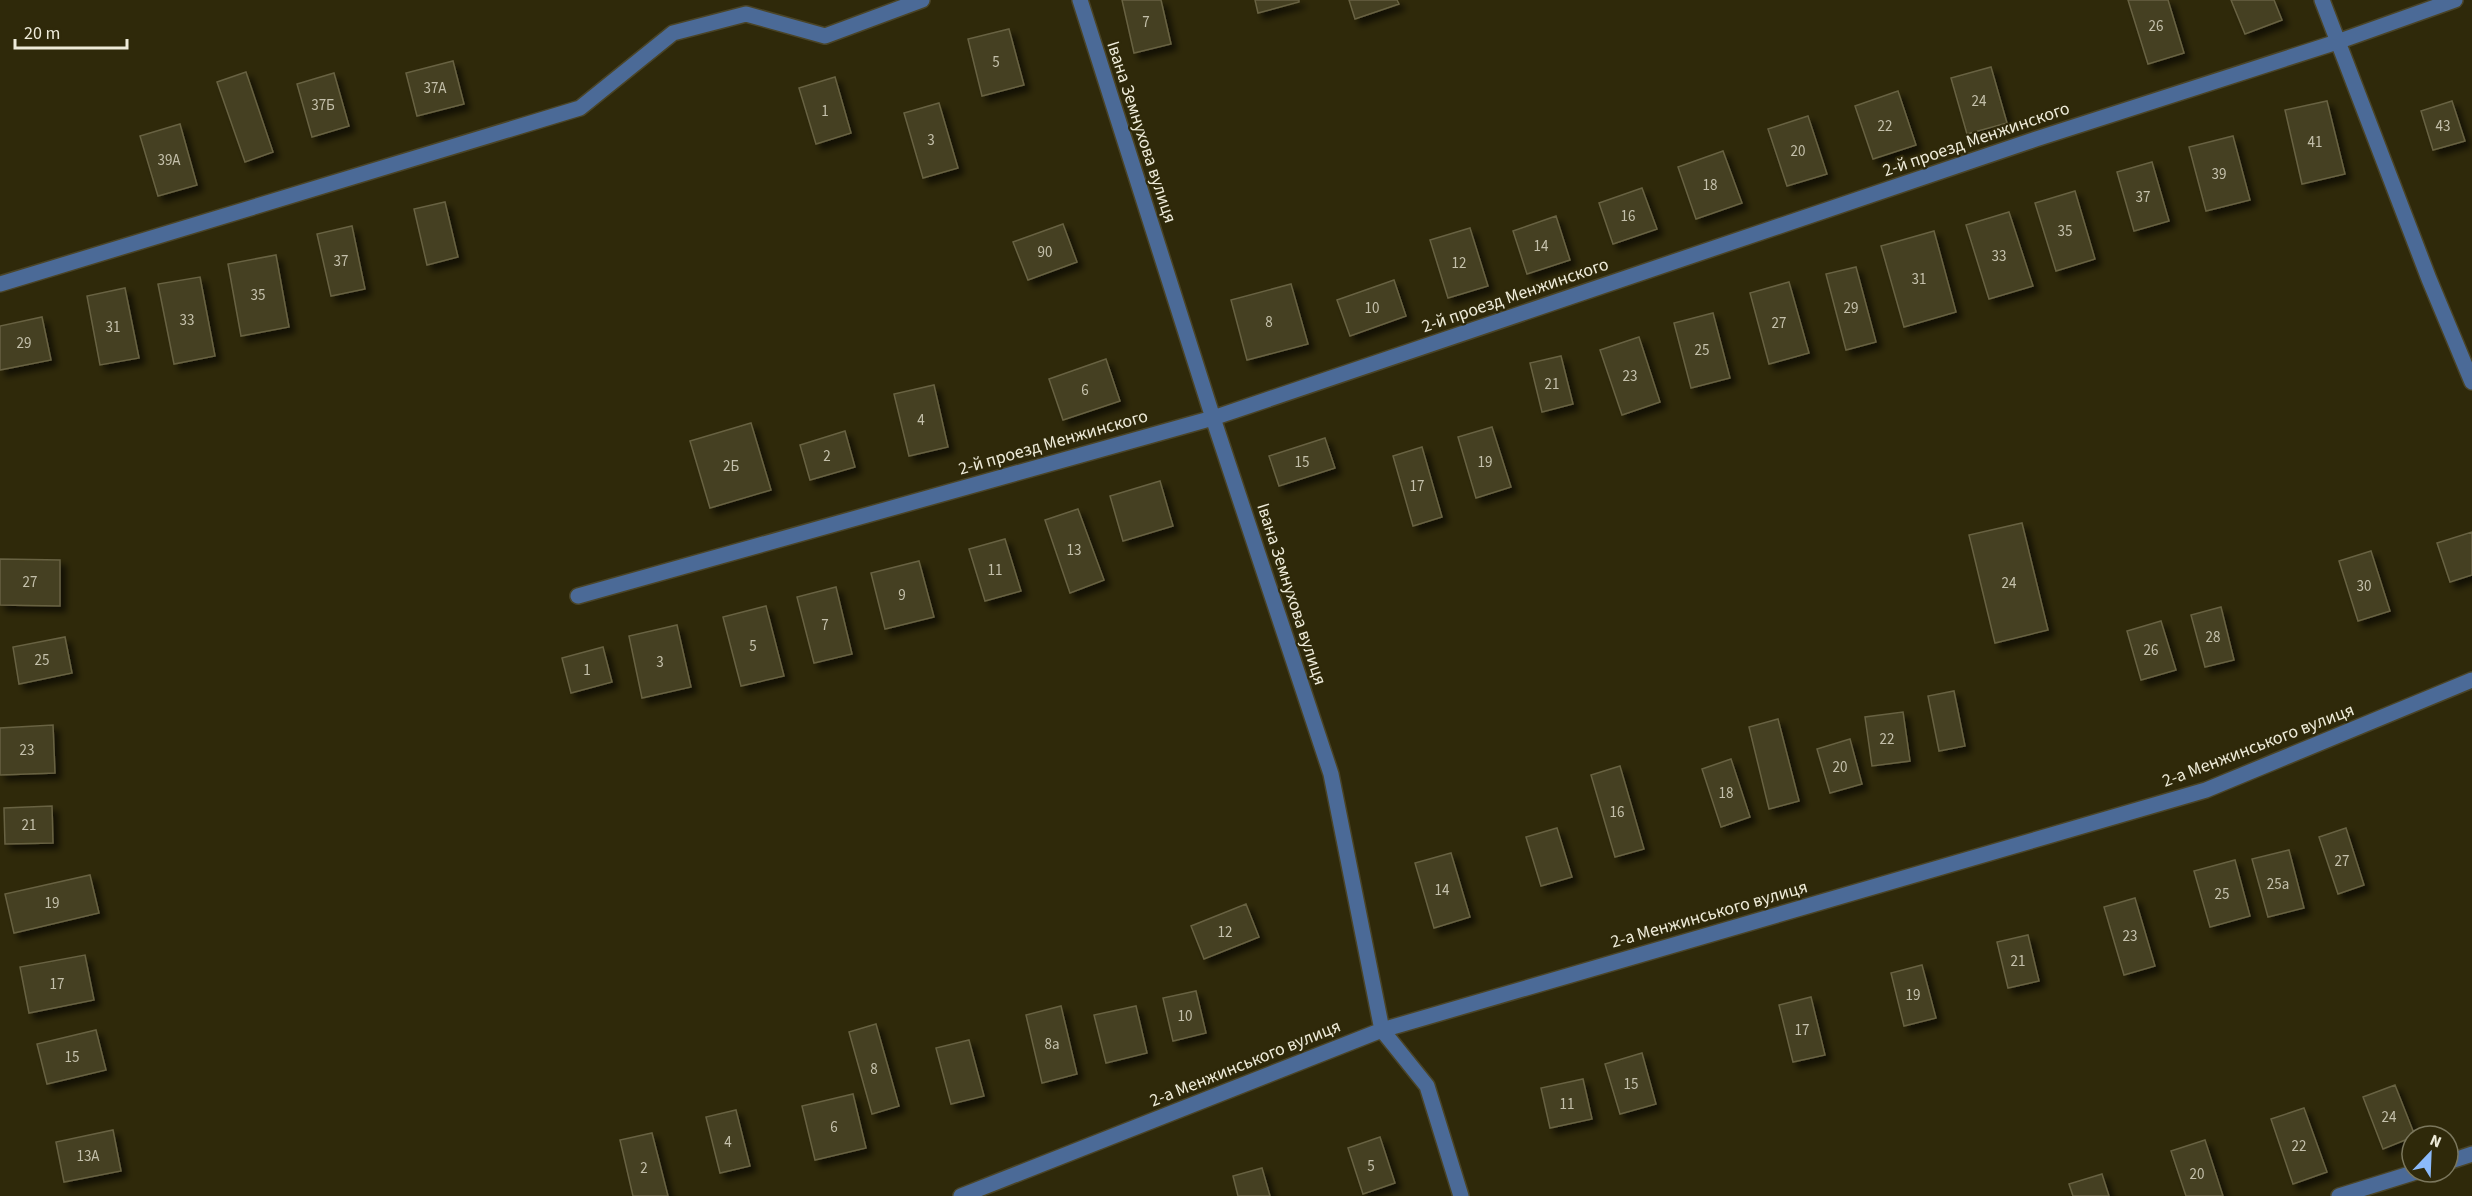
<svg xmlns="http://www.w3.org/2000/svg" width="2472" height="1196" font-family="'Source Sans 3',sans-serif">
  <defs>
    <filter id="shadow"><feDropShadow dx="5.5" dy="5.5" stdDeviation="3" flood-color="#0009"/></filter>
  </defs>
  <rect width="100%" height="100%" fill="#2f290a"/>
  <path fill="#443f20" stroke="#686243" stroke-width="1.5" filter="url(#shadow)" d="M1122,0H1161L1171,44L1134,53Z
    M1255,0H1299V2L1258,13Z
    M1349,0H1397L1399,4L1355,19Z
    M2128,0H2168L2184,53L2148,64Z
    M2231,0H2274L2282,20L2245,34Z
    M1009,29L1024,85L982,96L968,39Z
    M453,61L464,104L417,116L406,73Z
    M1991,67L2007,123L1967,134L1951,78Z
    M246,72L273,152L245,162L217,82Z
    M334,73L349,126L312,137L297,84Z
    M835,77L851,133L816,144L799,88Z
    M1898,91L1916,145L1873,159L1855,106Z
    M2327,101L2345,174L2302,184L2285,110Z
    M2452,101L2465,141L2433,150L2421,111Z
    M939,103L958,168L923,178L904,113Z
    M1808,116L1827,174L1787,186L1768,129Z
    M180,124L197,185L158,196L140,136Z
    M2233,136L2250,200L2206,211L2189,147Z
    M1723,151L1742,203L1696,219L1678,167Z
    M2152,162L2169,221L2134,231L2117,172Z
    M1642,188L1657,229L1613,244L1599,203Z
    M2075,191L2095,259L2056,271L2035,203Z
    M445,202L458,257L427,265L414,209Z
    M2009,212L2033,286L1989,299L1966,225Z
    M1556,216L1570,260L1527,274L1513,231Z
    M1063,224L1077,262L1028,280L1013,242Z
    M352,226L365,289L331,296L317,234Z
    M1470,228L1488,286L1448,298L1430,240Z
    M1934,231L1956,312L1904,327L1881,246Z
    M276,255L289,327L241,336L228,264Z
    M1856,267L1876,342L1846,350L1826,274Z
    M200,277L215,356L174,364L158,284Z
    M1394,280L1406,316L1350,336L1337,300Z
    M1789,282L1809,353L1769,364L1750,293Z
    M1291,284L1308,344L1247,360L1231,300Z
    M125,288L139,358L100,365L87,296Z
    M1713,313L1730,378L1691,388L1674,323Z
    M42,317L51,360L0,370V326Z
    M1639,337L1660,402L1622,415L1600,350Z
    M1561,356L1573,404L1542,412L1530,363Z
    M1106,359L1120,401L1063,420L1049,379Z
    M934,385L948,447L909,456L894,394Z
    M751,423L771,490L710,508L690,441Z
    M1492,427L1511,487L1476,498L1458,437Z
    M845,431L855,467L810,480L800,445Z
    M1325,438L1335,468L1279,486L1269,456Z
    M1422,447L1442,517L1413,526L1393,456Z
    M1160,481L1173,526L1123,541L1110,496Z
    M1078,509L1104,580L1070,593L1045,520Z
    M2022,523L2048,630L1995,643L1969,535Z
    M2472,532V575L2450,582L2437,543Z
    M1005,539L1021,591L985,601L969,549Z
    M2371,551L2390,611L2358,621L2339,561Z
    M0,559L60,560V606L0,605Z
    M919,561L934,617L885,629L871,573Z
    M836,587L852,654L814,663L797,597Z
    M766,606L784,676L741,686L723,617Z
    M2221,607L2234,660L2205,667L2191,615Z
    M2161,621L2176,670L2141,680L2127,631Z
    M677,625L691,687L642,698L629,636Z
    M65,637L72,673L19,684L13,647Z
    M603,647L612,682L571,693L562,658Z
    M1954,691L1965,746L1939,751L1928,696Z
    M1903,712L1910,761L1872,766L1865,717Z
    M1778,719L1799,801L1769,809L1749,727Z
    M53,725L55,773L0,775V728Z
    M1850,739L1862,784L1830,793L1817,749Z
    M1731,759L1750,817L1721,827L1702,769Z
    M1620,766L1644,849L1615,857L1591,775Z
    M52,806L53,843L5,844L4,808Z
    M1557,828L1572,877L1541,886L1526,837Z
    M2346,828L2364,885L2338,894L2319,837Z
    M2289,850L2304,908L2268,917L2252,859Z
    M1451,853L1470,917L1434,928L1415,863Z
    M2235,860L2250,916L2210,927L2194,871Z
    M90,875L99,913L14,933L5,894Z
    M2135,898L2155,966L2124,975L2104,907Z
    M1246,904L1259,937L1204,959L1191,926Z
    M2028,935L2039,981L2008,988L1997,942Z
    M85,955L94,1000L29,1013L20,967Z
    M1922,965L1936,1018L1904,1026L1891,973Z
    M1196,991L1206,1033L1173,1041L1163,998Z
    M1811,997L1825,1055L1793,1062L1779,1005Z
    M1061,1006L1077,1074L1042,1083L1026,1015Z
    M1136,1006L1147,1053L1106,1063L1094,1015Z
    M876,1024L899,1106L872,1114L849,1032Z
    M96,1030L106,1070L47,1084L37,1044Z
    M969,1040L984,1096L951,1104L936,1048Z
    M1642,1053L1656,1104L1620,1114L1605,1064Z
    M1583,1079L1592,1119L1550,1128L1541,1088Z
    M2395,1085L2415,1136L2383,1149L2363,1097Z
    M853,1094L866,1148L815,1160L802,1106Z
    M2304,1108L2327,1172L2293,1184L2271,1119Z
    M736,1110L750,1166L720,1173L706,1117Z
    M113,1130L121,1171L64,1182L56,1142Z
    M652,1133L668,1196H633L620,1140Z
    M1380,1137L1395,1183L1363,1194L1348,1148Z
    M2205,1140L2223,1196H2186L2171,1151Z
    M1262,1168L1270,1196H1238L1233,1176Z
    M2102,1174L2109,1196H2073L2069,1184Z"/>
  <g fill="none" stroke-linecap="round" stroke-linejoin="round">
    <defs>
      <path id="minor" d="M1080,0L1213,418L1331,774L1382,1030L1427,1086L1461,1196
        M2322,0L2429,279L2472,382
        M0,284L580,108L673,33L746,14L825,36L922,0
        M578,596L1213,418L2036,139L2337,42L2455,0
        M2448,1162L2472,1154
        M961,1196L1382,1030L2206,790L2472,680
        M2339,1196L2416,1172"/>
    </defs>
    <use href="#minor" stroke="#4a4427" stroke-width="18"/>
    <use href="#minor" stroke="#4b6a97" stroke-width="15"/>
  </g>
  <g text-anchor="middle" stroke-width="4.5" stroke-linejoin="round" paint-order="stroke">
    <g font-size="15" fill="#c4c0ab">
      <text x="1146" y="27">7</text>
      <text x="2156" y="31">26</text>
      <text x="996" y="67">5</text>
      <text x="435" y="93">37А</text>
      <text x="1979" y="106">24</text>
      <text x="323" y="110">37Б</text>
      <text x="825" y="116">1</text>
      <text x="1885" y="131">22</text>
      <text x="2443" y="131">43</text>
      <text x="931" y="145">3</text>
      <text x="2315" y="147">41</text>
      <text x="1798" y="156">20</text>
      <text x="169" y="165">39А</text>
      <text x="2219" y="179">39</text>
      <text x="1710" y="190">18</text>
      <text x="2143" y="202">37</text>
      <text x="1628" y="221">16</text>
      <text x="2065" y="236">35</text>
      <text x="1541" y="251">14</text>
      <text x="1045" y="257">90</text>
      <text x="1999" y="261">33</text>
      <text x="341" y="266">37</text>
      <text x="1459" y="268">12</text>
      <text x="1919" y="284">31</text>
      <text x="258" y="300">35</text>
      <text x="1372" y="313">10</text>
      <text x="1851" y="313">29</text>
      <text x="187" y="325">33</text>
      <text x="1269" y="327">8</text>
      <text x="1779" y="328">27</text>
      <text x="113" y="332">31</text>
      <text x="24" y="348">29</text>
      <text x="1702" y="355">25</text>
      <text x="1630" y="381">23</text>
      <text x="1552" y="389">21</text>
      <text x="1085" y="395">6</text>
      <text x="921" y="425">4</text>
      <text x="827" y="461">2</text>
      <text x="1302" y="467">15</text>
      <text x="1485" y="467">19</text>
      <text x="731" y="471">2Б</text>
      <text x="1417" y="491">17</text>
      <text x="1074" y="555">13</text>
      <text x="995" y="575">11</text>
      <text x="30" y="587">27</text>
      <text x="2009" y="588">24</text>
      <text x="2364" y="591">30</text>
      <text x="902" y="600">9</text>
      <text x="825" y="630">7</text>
      <text x="2213" y="642">28</text>
      <text x="753" y="651">5</text>
      <text x="2151" y="655">26</text>
      <text x="42" y="665">25</text>
      <text x="660" y="667">3</text>
      <text x="587" y="675">1</text>
      <text x="1887" y="744">22</text>
      <text x="27" y="755">23</text>
      <text x="1840" y="772">20</text>
      <text x="1726" y="798">18</text>
      <text x="1617" y="817">16</text>
      <text x="29" y="830">21</text>
      <text x="2342" y="866">27</text>
      <text x="2278" y="889">25а</text>
      <text x="1442" y="895">14</text>
      <text x="2222" y="899">25</text>
      <text x="52" y="908">19</text>
      <text x="1225" y="937">12</text>
      <text x="2130" y="941">23</text>
      <text x="2018" y="966">21</text>
      <text x="57" y="989">17</text>
      <text x="1913" y="1000">19</text>
      <text x="1185" y="1021">10</text>
      <text x="1802" y="1035">17</text>
      <text x="1052" y="1049">8а</text>
      <text x="72" y="1062">15</text>
      <text x="874" y="1074">8</text>
      <text x="1631" y="1089">15</text>
      <text x="1567" y="1109">11</text>
      <text x="2389" y="1122">24</text>
      <text x="834" y="1132">6</text>
      <text x="728" y="1147">4</text>
      <text x="2299" y="1151">22</text>
      <text x="88" y="1161">13А</text>
      <text x="1371" y="1171">5</text>
      <text x="644" y="1173">2</text>
      <text x="2197" y="1179">20</text>
    </g>
    <g font-size="18" fill="#eeebd9" stroke="#2f290a">
      <text transform="translate(1142 132) rotate(72)" y="6">Івана Земнухова вулиця</text>
      <text transform="translate(1976 139) rotate(-19)" y="6">2-й проезд Менжинского</text>
      <text transform="translate(1515 295) rotate(-19)" y="6">2-й проезд Менжинского</text>
      <text transform="translate(1053 442) rotate(-16)" y="6">2-й проезд Менжинского</text>
      <text transform="translate(1292 594) rotate(72)" y="6">Івана Земнухова вулиця</text>
      <text transform="translate(2258 745) rotate(-21)" y="6">2-а Менжинського вулиця</text>
      <text transform="translate(1709 914) rotate(-16)" y="6">2-а Менжинського вулиця</text>
      <text transform="translate(1245 1063) rotate(-22)" y="6">2-а Менжинського вулиця</text>
    </g>
  </g>
  <g transform="translate(2430 1154) rotate(23)"><circle r="28" fill="#2f290a" stroke="#7b775d" stroke-width="1.5"/>
  <path d="M0-4.5L10 22L0 15L-10 22Z" fill="#8bbafc"/>
  <text y="-9" font-size="16" font-weight="bold" text-anchor="middle" fill="#eeebd9">N</text>
  </g>
  <path d="M15 39v9h112v-9" fill="none" stroke="#eeebd9" stroke-width="3"/>
  <text x="24" y="39" font-size="18" fill="#eeebd9" stroke="#2f290a" stroke-width="4.5" paint-order="stroke">20 m</text>
</svg>
